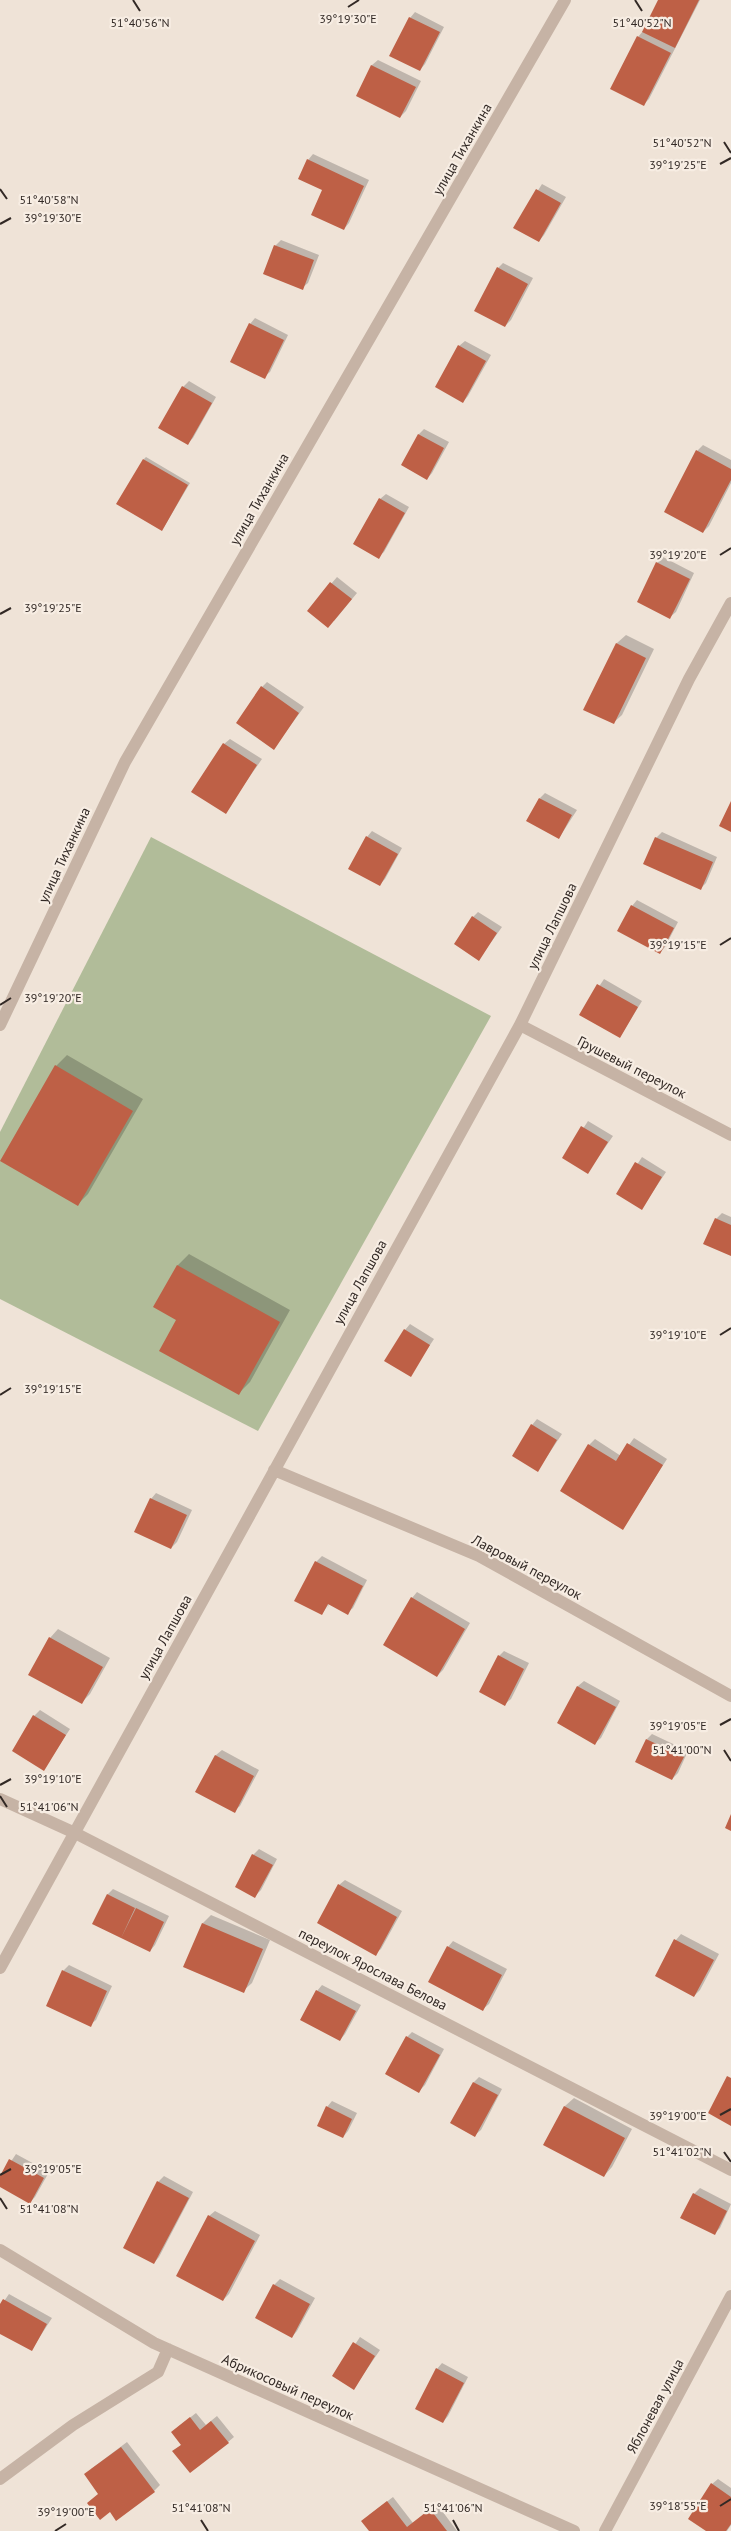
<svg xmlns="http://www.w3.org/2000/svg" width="731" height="2531" font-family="'PT Sans',sans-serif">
  <rect width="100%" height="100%" fill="#efe3d7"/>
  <path fill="#b1bc99" d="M151,837L491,1016L258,1431L0,1299V1132Z"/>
  <path fill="#0003" d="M660,0H700L649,99L643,105L638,37L643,31Z
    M415,12L444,27L425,64L420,70L410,18Z
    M378,60L421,81L406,111L400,117L357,96L372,65Z
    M313,154L369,180L349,223L344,229L308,160Z
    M542,184L566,197L544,235L539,241L515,227Z
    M281,240L319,255L308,283L302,288L275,246Z
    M503,263L533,278L511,320L505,326L498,268Z
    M255,318L288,335L270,372L264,377L250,324Z
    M465,341L491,355L468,396L463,402L459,346Z
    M189,381L216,397L193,438L188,443L160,428L183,387Z
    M424,429L449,442L432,473L427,479L402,465L419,434Z
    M703,445L731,460V483L709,526L703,532L697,451Z
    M146,457L190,483L164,527L144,459Z
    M386,494L409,507L384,552L378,557L380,499Z
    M663,557L694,573L676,612L670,617L657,563Z
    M337,577L357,593L334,621L308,611Z
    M626,635L654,649L622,715L613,723L585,709L617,643Z
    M267,682L304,707L274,748L262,687Z
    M230,739L262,759L225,812L224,744Z
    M545,793L577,810L559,838L540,798Z
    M372,831L402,848L385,879L379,885L367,837Z
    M662,832L717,857L706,883L701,888L656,838Z
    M637,900L678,922L665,947L660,953L632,906Z
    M478,912L502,927L479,959L473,917Z
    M604,979L642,1001L620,1037L581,1014Z
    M67,1055L143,1099L88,1194L77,1205L56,1066Z
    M588,1121L613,1136L588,1172L564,1158Z
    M642,1157L666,1172L642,1208L618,1194Z
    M722,1213L731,1217V1255L705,1243L716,1219Z
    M189,1254L290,1310L250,1382L239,1393L178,1319L155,1307L178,1265Z
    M410,1324L434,1339L410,1375L405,1330Z
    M537,1419L562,1434L538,1470L532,1425Z
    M634,1438L667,1459L623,1528L589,1445L595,1439L621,1456Z
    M156,1493L192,1510L177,1542L171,1548L151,1499Z
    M322,1556L367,1580L353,1608L347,1613L329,1604L327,1609L332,1599L322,1614L316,1562Z
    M417,1592L470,1623L443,1670L437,1676L412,1598Z
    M58,1629L110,1658L90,1694L81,1703L50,1638Z
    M504,1651L529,1663L511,1699L505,1704L499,1656Z
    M584,1681L620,1701L601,1738L595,1743L558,1723L578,1686Z
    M40,1710L70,1729L44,1769L34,1716Z
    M652,1734L688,1751L678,1773L672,1779L647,1739Z
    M222,1750L259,1770L240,1806L234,1811L197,1791L216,1755Z
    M259,1849L277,1859L261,1890L255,1896L253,1855Z
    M345,1880L402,1911L381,1949L375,1954L339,1885Z
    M113,1889L169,1916L155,1945L150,1951L94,1923L108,1894Z
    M211,1915L270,1940L252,1983L243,1991L185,1966L203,1923Z
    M681,1934L719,1954L700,1990L694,1996L657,1976L676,1940Z
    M453,1941L507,1969L489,2004L483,2009L448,1947Z
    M69,1965L112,1986L96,2020L90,2025L63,1971Z
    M322,1985L361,2005L345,2034L340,2040L317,1991Z
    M412,2032L444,2049L425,2085L419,2091L407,2037Z
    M479,2077L502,2089L481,2130L475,2135L474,2082Z
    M574,2098L632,2129L612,2167L604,2176L545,2145L565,2106Z
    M332,2101L357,2113L348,2131L343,2137L327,2107Z
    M16,2154L49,2172L35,2197L30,2202L0,2186V2178Z
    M164,2176L193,2192L159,2257L154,2263L158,2182Z
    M700,2188L731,2204L720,2228L715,2233L694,2194Z
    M215,2211L260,2235L229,2294L223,2300L209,2216Z
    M280,2279L315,2298L297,2331L292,2337L274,2285Z
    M9,2294L52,2318L32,2349L0,2332V2307Z
    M360,2337L380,2350L354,2388L334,2376Z
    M442,2363L468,2377L448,2416L443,2422L437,2369Z
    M196,2413L206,2425L217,2416L234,2437L228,2442L174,2451L182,2444L178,2427Z
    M127,2442L160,2485L154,2491L99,2493L91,2469Z
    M718,2479L731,2488V2525L727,2531H708L712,2484Z
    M393,2497L413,2523L437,2504L457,2531H371L369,2515Z"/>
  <path fill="#be6046" d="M658,0H699L675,48L642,32Z
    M409,17L440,32L420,71L389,56Z
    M637,36L671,53L644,106L610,89Z
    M371,65L416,87L400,118L356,96Z
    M307,159L364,186L344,230L311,215L322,190L298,179Z
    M536,189L561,203L539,242L513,228Z
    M274,245L314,260L303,290L263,274Z
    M497,267L528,284L505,327L474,311Z
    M249,323L284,340L265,379L230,362Z
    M458,345L486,361L463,403L435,387Z
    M182,386L212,403L188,445L158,428Z
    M418,434L444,448L427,480L401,465Z
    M696,450L731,469V480L703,533L664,512Z
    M143,459L188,485L162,531L116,504Z
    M379,498L405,513L379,559L353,544Z
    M656,562L690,579L670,619L637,602Z
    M330,582L352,599L328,628L307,611Z
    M616,643L646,658L614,724L583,710Z
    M261,686L299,713L274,750L236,723Z
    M223,743L257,765L226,814L191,792Z
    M539,798L572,815L559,839L526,821Z
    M731,801V832L719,826Z
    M366,836L398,854L380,886L348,869Z
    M655,837L713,862L701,890L643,864Z
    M631,905L674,928L660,954L617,931Z
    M472,916L497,933L479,961L454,944Z
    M597,984L638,1007L620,1038L579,1015Z
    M55,1065L133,1111L78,1206L0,1161Z
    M581,1126L608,1142L588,1174L562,1158Z
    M635,1162L662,1177L642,1210L616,1194Z
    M715,1218L731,1225V1256L703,1244Z
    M177,1265L280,1322L239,1395L159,1351L176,1320L153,1307Z
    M404,1329L430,1345L411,1377L384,1361Z
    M531,1424L557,1440L538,1472L512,1456Z
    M627,1443L663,1465L623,1530L560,1491L588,1444L616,1461Z
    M150,1498L187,1515L171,1549L134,1532Z
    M315,1561L363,1586L348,1615L328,1604L322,1615L294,1601Z
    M411,1597L465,1629L437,1677L383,1645Z
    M49,1637L103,1667L82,1704L28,1675Z
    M498,1655L524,1669L505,1706L479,1692Z
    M577,1686L616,1707L595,1745L557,1723Z
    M33,1715L66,1735L44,1771L12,1751Z
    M646,1739L684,1757L672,1780L635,1762Z
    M215,1755L254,1776L235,1813L195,1792Z
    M731,1814V1831L725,1828Z
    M252,1854L273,1865L255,1898L235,1887Z
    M338,1884L397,1917L376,1956L317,1923Z
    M107,1894L135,1908L121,1938L92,1924Z
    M136,1908L164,1922L150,1952L121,1938Z
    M202,1923L263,1949L244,1993L183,1967Z
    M674,1939L714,1960L694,1997L655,1976Z
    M447,1946L502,1975L483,2011L428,1982Z
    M62,1970L107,1991L91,2027L46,2006Z
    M316,1990L356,2011L340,2041L300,2020Z
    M406,2036L440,2055L419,2093L385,2074Z
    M727,2076L731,2078V2126L708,2113Z
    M473,2082L498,2095L475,2137L450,2123Z
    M326,2106L352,2119L343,2138L317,2126Z
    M564,2106L625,2138L604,2177L543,2145Z
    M9,2159L44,2178L30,2204L0,2187V2176Z
    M157,2181L189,2198L154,2264L123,2248Z
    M693,2193L727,2211L715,2235L680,2218Z
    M208,2215L255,2241L223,2301L176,2276Z
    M273,2284L310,2304L292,2338L255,2318Z
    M3,2299L47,2324L32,2351L0,2334V2304Z
    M353,2342L375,2356L354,2390L332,2376Z
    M436,2368L464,2383L443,2423L415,2409Z
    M190,2417L200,2430L211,2421L229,2443L190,2473L172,2451L181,2445L171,2432Z
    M121,2447L155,2492L116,2521L110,2512L100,2520L87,2503L98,2494L84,2474Z
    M711,2483L731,2497V2524L726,2531H706L688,2519Z
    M387,2501L407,2527L430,2509L447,2531H369L361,2521Z"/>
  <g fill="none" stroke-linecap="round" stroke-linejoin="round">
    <path stroke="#c6b3a5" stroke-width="12" d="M0,1025L125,762L565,0
      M520,1025L731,1135
      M274,1470L479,1556L731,1696
      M0,1799L75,1833L731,2170
      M0,1968L520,1025L689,679L731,603
      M0,2250L154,2343L574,2531
      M0,2479L73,2425L158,2372L168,2349
      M605,2531L731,2296"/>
  </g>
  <path fill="none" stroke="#322925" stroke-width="2" d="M133,0L140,11M635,0L642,11M348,7L359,0M724,142L731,153M720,164L731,158M0,189L7,199M0,224L11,218M720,555L731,548M0,614L11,608M720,945L731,938M0,1005L11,998M720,1335L731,1328M0,1395L11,1388M720,1725L731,1719M724,1750L731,1761M0,1785L11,1779M0,1796L7,1807M720,2115L731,2109M724,2152L731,2162M0,2175L11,2169M0,2198L7,2209M720,2506L731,2499M201,2520L208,2531M453,2520L459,2531M55,2531L66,2524"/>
  <g text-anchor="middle" stroke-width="4.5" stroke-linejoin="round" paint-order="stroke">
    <g font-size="14" fill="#322925" stroke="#f7ede3">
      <text transform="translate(462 149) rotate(-60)" y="5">улица Тиханкина</text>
      <text transform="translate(259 499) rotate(-60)" y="5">улица Тиханкина</text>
      <text transform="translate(64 855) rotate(-65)" y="5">улица Тиханкина</text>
      <text transform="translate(552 926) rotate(-64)" y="5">улица Лапшова</text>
      <text transform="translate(632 1067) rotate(27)" y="5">Грушевый переулок</text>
      <text transform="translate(360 1282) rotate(-61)" y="5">улица Лапшова</text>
      <text transform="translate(527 1567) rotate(28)" y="5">Лавровый переулок</text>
      <text transform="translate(165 1637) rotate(-61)" y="5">улица Лапшова</text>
      <text transform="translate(373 1969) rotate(27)" y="5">переулок Ярослава Белова</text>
      <text transform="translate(288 2387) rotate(24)" y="5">Абрикосовый переулок</text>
      <text transform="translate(655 2406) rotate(-62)" y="5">Яблоневая улица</text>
    </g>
  </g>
  <g font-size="12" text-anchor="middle" fill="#322925" stroke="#f7ede3" stroke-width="4.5" stroke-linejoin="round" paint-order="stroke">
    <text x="348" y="23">39°19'30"E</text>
    <text x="140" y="27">51°40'56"N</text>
    <text x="642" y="27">51°40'52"N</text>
    <text x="682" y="147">51°40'52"N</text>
    <text x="678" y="169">39°19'25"E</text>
    <text x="49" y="204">51°40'58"N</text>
    <text x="53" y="222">39°19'30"E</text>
    <text x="678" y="559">39°19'20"E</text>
    <text x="53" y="612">39°19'25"E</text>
    <text x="678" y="949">39°19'15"E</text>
    <text x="53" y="1002">39°19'20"E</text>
    <text x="678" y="1339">39°19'10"E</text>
    <text x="53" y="1393">39°19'15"E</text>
    <text x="678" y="1730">39°19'05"E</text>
    <text x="682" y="1754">51°41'00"N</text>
    <text x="53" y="1783">39°19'10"E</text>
    <text x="49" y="1811">51°41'06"N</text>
    <text x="678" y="2120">39°19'00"E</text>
    <text x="682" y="2156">51°41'02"N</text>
    <text x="53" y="2173">39°19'05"E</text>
    <text x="49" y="2213">51°41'08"N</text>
    <text x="678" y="2510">39°18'55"E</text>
    <text x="201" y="2512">51°41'08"N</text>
    <text x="453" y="2512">51°41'06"N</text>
    <text x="66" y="2516">39°19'00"E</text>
  </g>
</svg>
